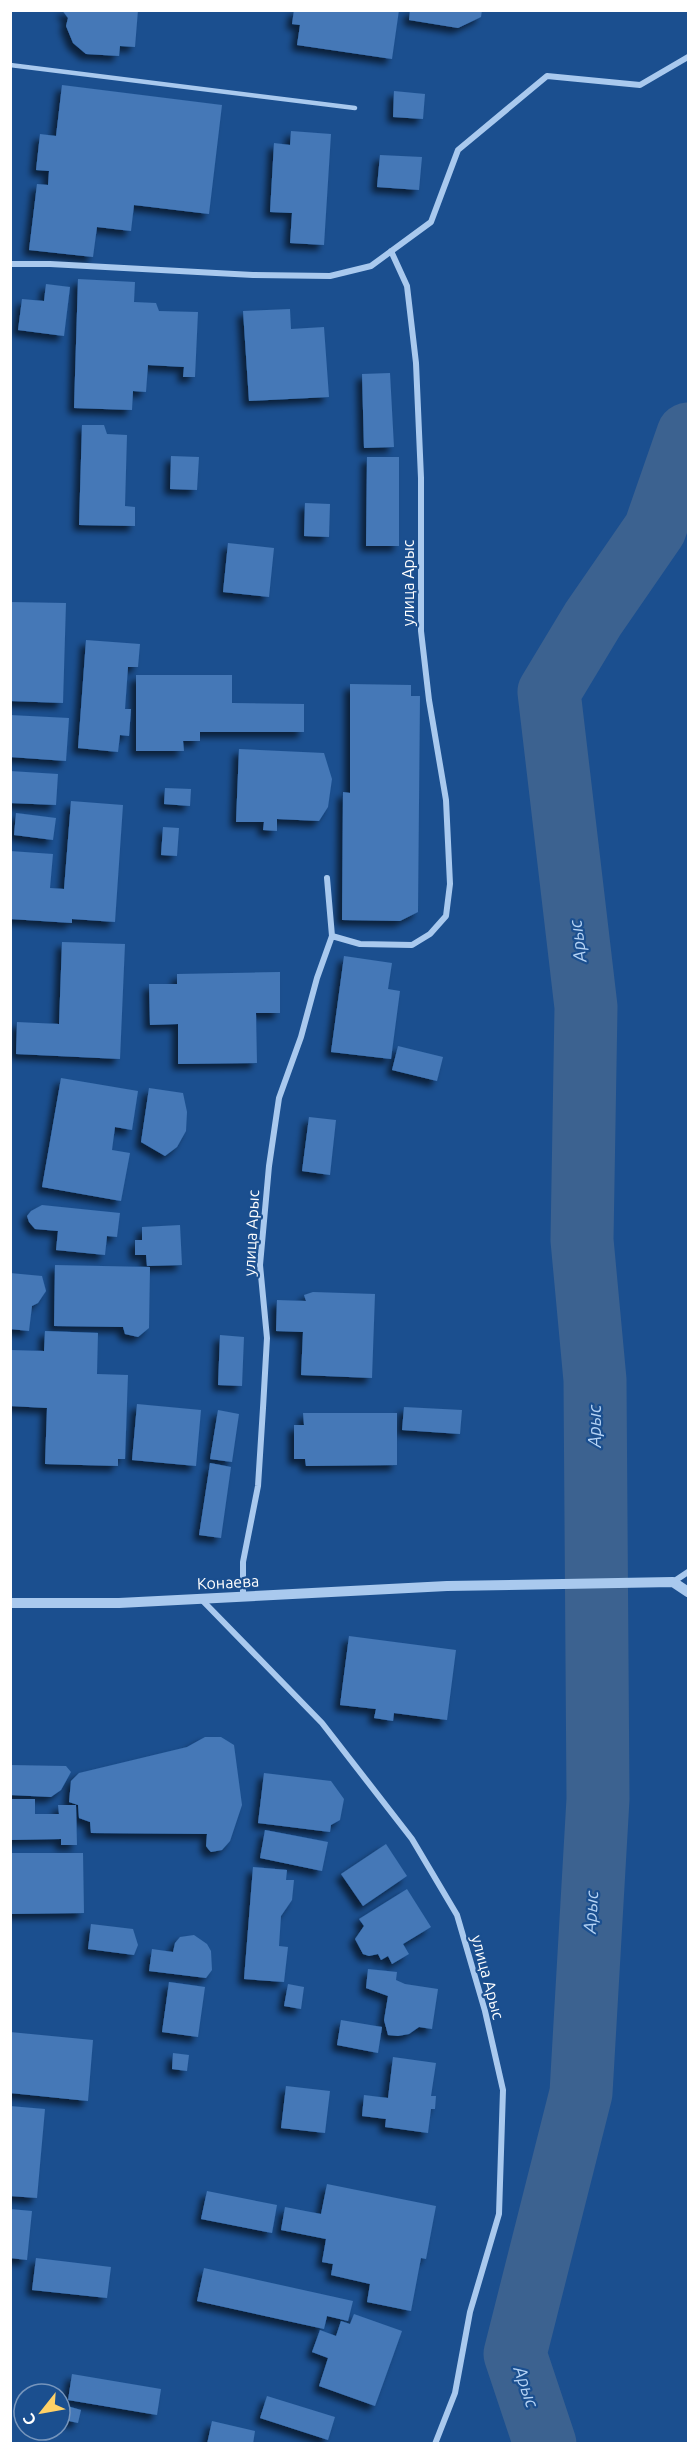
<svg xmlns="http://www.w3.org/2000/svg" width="699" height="2454" font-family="Ubuntu,sans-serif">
  <defs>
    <filter id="shadow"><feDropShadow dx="-5.5" dy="5.5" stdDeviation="3" flood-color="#0009"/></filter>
  </defs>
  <rect width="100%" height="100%" fill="#1b4f8f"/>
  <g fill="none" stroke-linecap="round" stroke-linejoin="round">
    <path stroke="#3c6290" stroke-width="63" d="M545,2444L515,2354L581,2093L598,1799L595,1380L582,1240L586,1007L549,692L593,619L655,529L688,434"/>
  </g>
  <path fill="#4478b7" filter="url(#shadow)" d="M62,10H138L135,47L120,46L119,56L86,54L73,43L66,26L68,18Z
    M294,10H399L392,59L297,45L300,25L292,24Z
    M410,10H482L481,17L458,28L409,20Z
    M62,85L222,105L209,214L134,205L131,231L97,227L93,257L29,250L37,184L48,185L49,171L36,170L40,134L56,136Z
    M394,91L425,94L423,119L393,117Z
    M291,131L331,134L324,245L290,243L292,213L270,212L274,143L290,145Z
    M380,155L422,157L419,190L377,187Z
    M78,279L135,282L134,302L156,303L159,311L198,312L195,377H183L184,367L148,365L146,392L133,391L132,410L74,408Z
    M46,284L70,287L64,336L18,330L22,299L44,301Z
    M290,309L291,329L324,327L329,397L249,401L243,311Z
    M390,373L394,447L364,448L362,374Z
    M82,425H104L107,434L127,435L125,506L135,507V526L79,525Z
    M171,456L199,457L197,490L170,489Z
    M367,457H399V546H366Z
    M305,503L330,504L329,537L304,536Z
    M228,543L274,548L269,597L223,592Z
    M10,602L66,603L63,703L10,701Z
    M86,640L140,644L138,667H128L125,709H131L129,736L120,735L118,752L78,748Z
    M136,675H232V703L304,704V732H200V741H183L184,751H136Z
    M350,684L411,685V696H420L418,912L400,921L342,920L343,792L350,793Z
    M10,715L69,718L66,761L10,757Z
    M239,749L324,753L332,779L328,807L319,821L277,819V831L263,830L264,822H236Z
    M10,771L58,774L56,805L10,803Z
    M165,788L191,789L190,806L164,804Z
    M71,801L123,805L115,922L72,919V923L10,919V851L53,854L50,888L64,889Z
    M16,813L56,818L53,840L14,835Z
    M163,827L179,828L177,856L161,855Z
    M62,942L125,944L120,1059L16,1054L17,1022L59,1024Z
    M344,956L392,963L388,989L400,991L391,1059L331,1052Z
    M280,972V1013H256L257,1063L178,1064V1024L150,1025L149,984H177V974Z
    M398,1046L443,1057L437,1081L392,1070Z
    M61,1078L138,1091L132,1130L115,1127L112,1150L130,1153L121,1201L42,1187Z
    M149,1088L183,1093L187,1112L186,1131L177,1147L165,1156L141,1142Z
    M309,1117L336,1120L330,1175L302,1171Z
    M42,1205L120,1213L117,1237L107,1236L105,1255L56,1250L58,1231L35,1229L29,1222L27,1216L31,1211Z
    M180,1225L182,1265L147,1266L146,1255H135V1240H142V1227Z
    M55,1265L150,1267L149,1328L138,1337L125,1334L123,1327L54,1326Z
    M10,1273L42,1276L46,1291L38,1303L32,1306L29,1331L10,1329Z
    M313,1292L375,1294L372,1378L301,1375L303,1332L276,1331L277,1300L306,1301L304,1295Z
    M45,1331L98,1333L97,1374L128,1375L125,1459H118V1466L45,1464L47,1408L10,1406V1350L44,1351Z
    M220,1335L244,1337L242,1386L218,1385Z
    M137,1404L201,1410L196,1466L132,1460Z
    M404,1407L462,1410L460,1434L402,1430Z
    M218,1410L239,1414L232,1462L210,1459Z
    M303,1413H397V1465L306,1466L305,1459H294V1425H304Z
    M210,1463L231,1467L221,1538L199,1535Z
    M349,1636L456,1650L447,1720L394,1713L393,1721L374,1718L376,1709L340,1705Z
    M205,1737H221L234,1745L242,1805L230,1841L222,1850L211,1852L209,1850L206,1846L207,1834L91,1833L90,1822L79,1818L78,1805L69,1802L71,1781L79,1773L187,1747Z
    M10,1765L66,1766L71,1772L61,1790L51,1797L10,1795Z
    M264,1773L331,1781L344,1799L340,1820L331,1825L330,1832L258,1823Z
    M10,1799H35V1814H59L58,1805H76L77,1845H61V1839L10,1840Z
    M265,1830L328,1842L322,1871L260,1858Z
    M386,1844L407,1876L363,1906L341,1874Z
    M10,1853H83L84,1913L10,1914Z
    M253,1867L287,1870L286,1880H294L292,1900L281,1916L279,1946L288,1947L284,1982L244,1979Z
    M407,1889L431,1927L403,1944L409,1954L392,1964L388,1956L381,1960L378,1954L369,1956L363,1954L355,1939L364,1926L359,1919Z
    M91,1924L133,1929L138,1945L134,1955L88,1949Z
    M194,1935L207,1944L211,1951L212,1970L206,1978L149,1971L152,1949L173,1952L175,1943L180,1937Z
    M368,1969L397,1972L396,1980L405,1984L438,1989L432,2029L419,2027L409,2034L398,2036L388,2035L384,2020L388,1996L366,1988Z
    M169,1982L205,1987L198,2037L162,2032Z
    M288,1984L304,1987L301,2009L284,2006Z
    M341,2020L382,2027L378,2053L337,2045Z
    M10,2032L93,2040L88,2101L10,2093Z
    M173,2053L189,2055L187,2071L172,2069Z
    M393,2057L436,2063L431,2096H436L435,2109H431L428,2133L385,2127L386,2119L362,2116L364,2095L388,2098Z
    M286,2086L330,2091L325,2133L281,2128Z
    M10,2106L45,2109L37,2198L10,2196Z
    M327,2184L436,2206L426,2259L421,2258L411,2311L367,2302L370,2284L331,2275L333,2264L322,2262L326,2239L281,2230L285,2207L321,2214Z
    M207,2191L277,2205L272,2233L201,2219Z
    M10,2209L32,2211L27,2260L10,2258Z
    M36,2258L111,2267L107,2298L32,2290Z
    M204,2268L353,2301L348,2321L327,2316L324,2329L197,2301Z
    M354,2314L402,2331L375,2406L319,2386L328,2358L312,2352L320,2330L336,2336L341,2321L350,2324Z
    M72,2374L161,2389L157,2415L68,2400Z
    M267,2396L335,2417L328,2440L260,2418Z
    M60,2404L81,2410L78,2423L60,2419Z
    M212,2421L255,2431L253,2444H207Z"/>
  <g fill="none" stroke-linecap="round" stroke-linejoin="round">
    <path stroke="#a9c9ee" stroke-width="4.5" d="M10,65L355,108"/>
    <path stroke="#a9c9ee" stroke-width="6" d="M10,264H50L253,275L330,276L371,266L431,222L458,150L547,76L640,85L688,57
      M332,936L360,944L412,945L430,934L446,916L450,884L446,800L429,700L421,631V478L416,363L407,286L391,251
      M673,1582L688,1572
      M243,1597V1562L258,1486L263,1408L267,1338L260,1265L269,1166L279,1098L301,1037L317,978L332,936L327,878
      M201,1599L322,1723L412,1839L457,1915L485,2011L503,2090L499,2214L470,2312L455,2393L435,2444"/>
    <path stroke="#a9c9ee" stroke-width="10" d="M10,1603H119L447,1586L673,1582L688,1592"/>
  </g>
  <g text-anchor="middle" stroke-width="4.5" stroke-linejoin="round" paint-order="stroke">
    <g font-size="16" fill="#fff" stroke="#1b4f8f">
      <text transform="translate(408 583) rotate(-90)" y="6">улица Арыс</text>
      <text transform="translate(251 1233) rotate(-87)" y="6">улица Арыс</text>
      <text transform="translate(228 1582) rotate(-3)" y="6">Конаева</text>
      <text transform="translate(488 1977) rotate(75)" y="6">улица Арыс</text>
    </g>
    <g font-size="18" font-style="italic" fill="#b5d3f5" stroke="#1b4f8f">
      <text transform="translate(578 941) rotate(-97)" y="6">Арыс</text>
      <text transform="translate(595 1426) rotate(-90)" y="6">Арыс</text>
      <text transform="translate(591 1912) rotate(-87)" y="6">Арыс</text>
      <text transform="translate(526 2387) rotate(71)" y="6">Арыс</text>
    </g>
  </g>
  <rect width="699" height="2454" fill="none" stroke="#ffffff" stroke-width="24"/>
  <g transform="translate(42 2412) rotate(239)"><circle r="28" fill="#1b4f8f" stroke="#7695bc" stroke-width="1.5"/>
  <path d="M0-4.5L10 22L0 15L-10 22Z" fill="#ffd166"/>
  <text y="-9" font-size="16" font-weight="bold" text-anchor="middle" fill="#ffffff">С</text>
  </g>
</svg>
